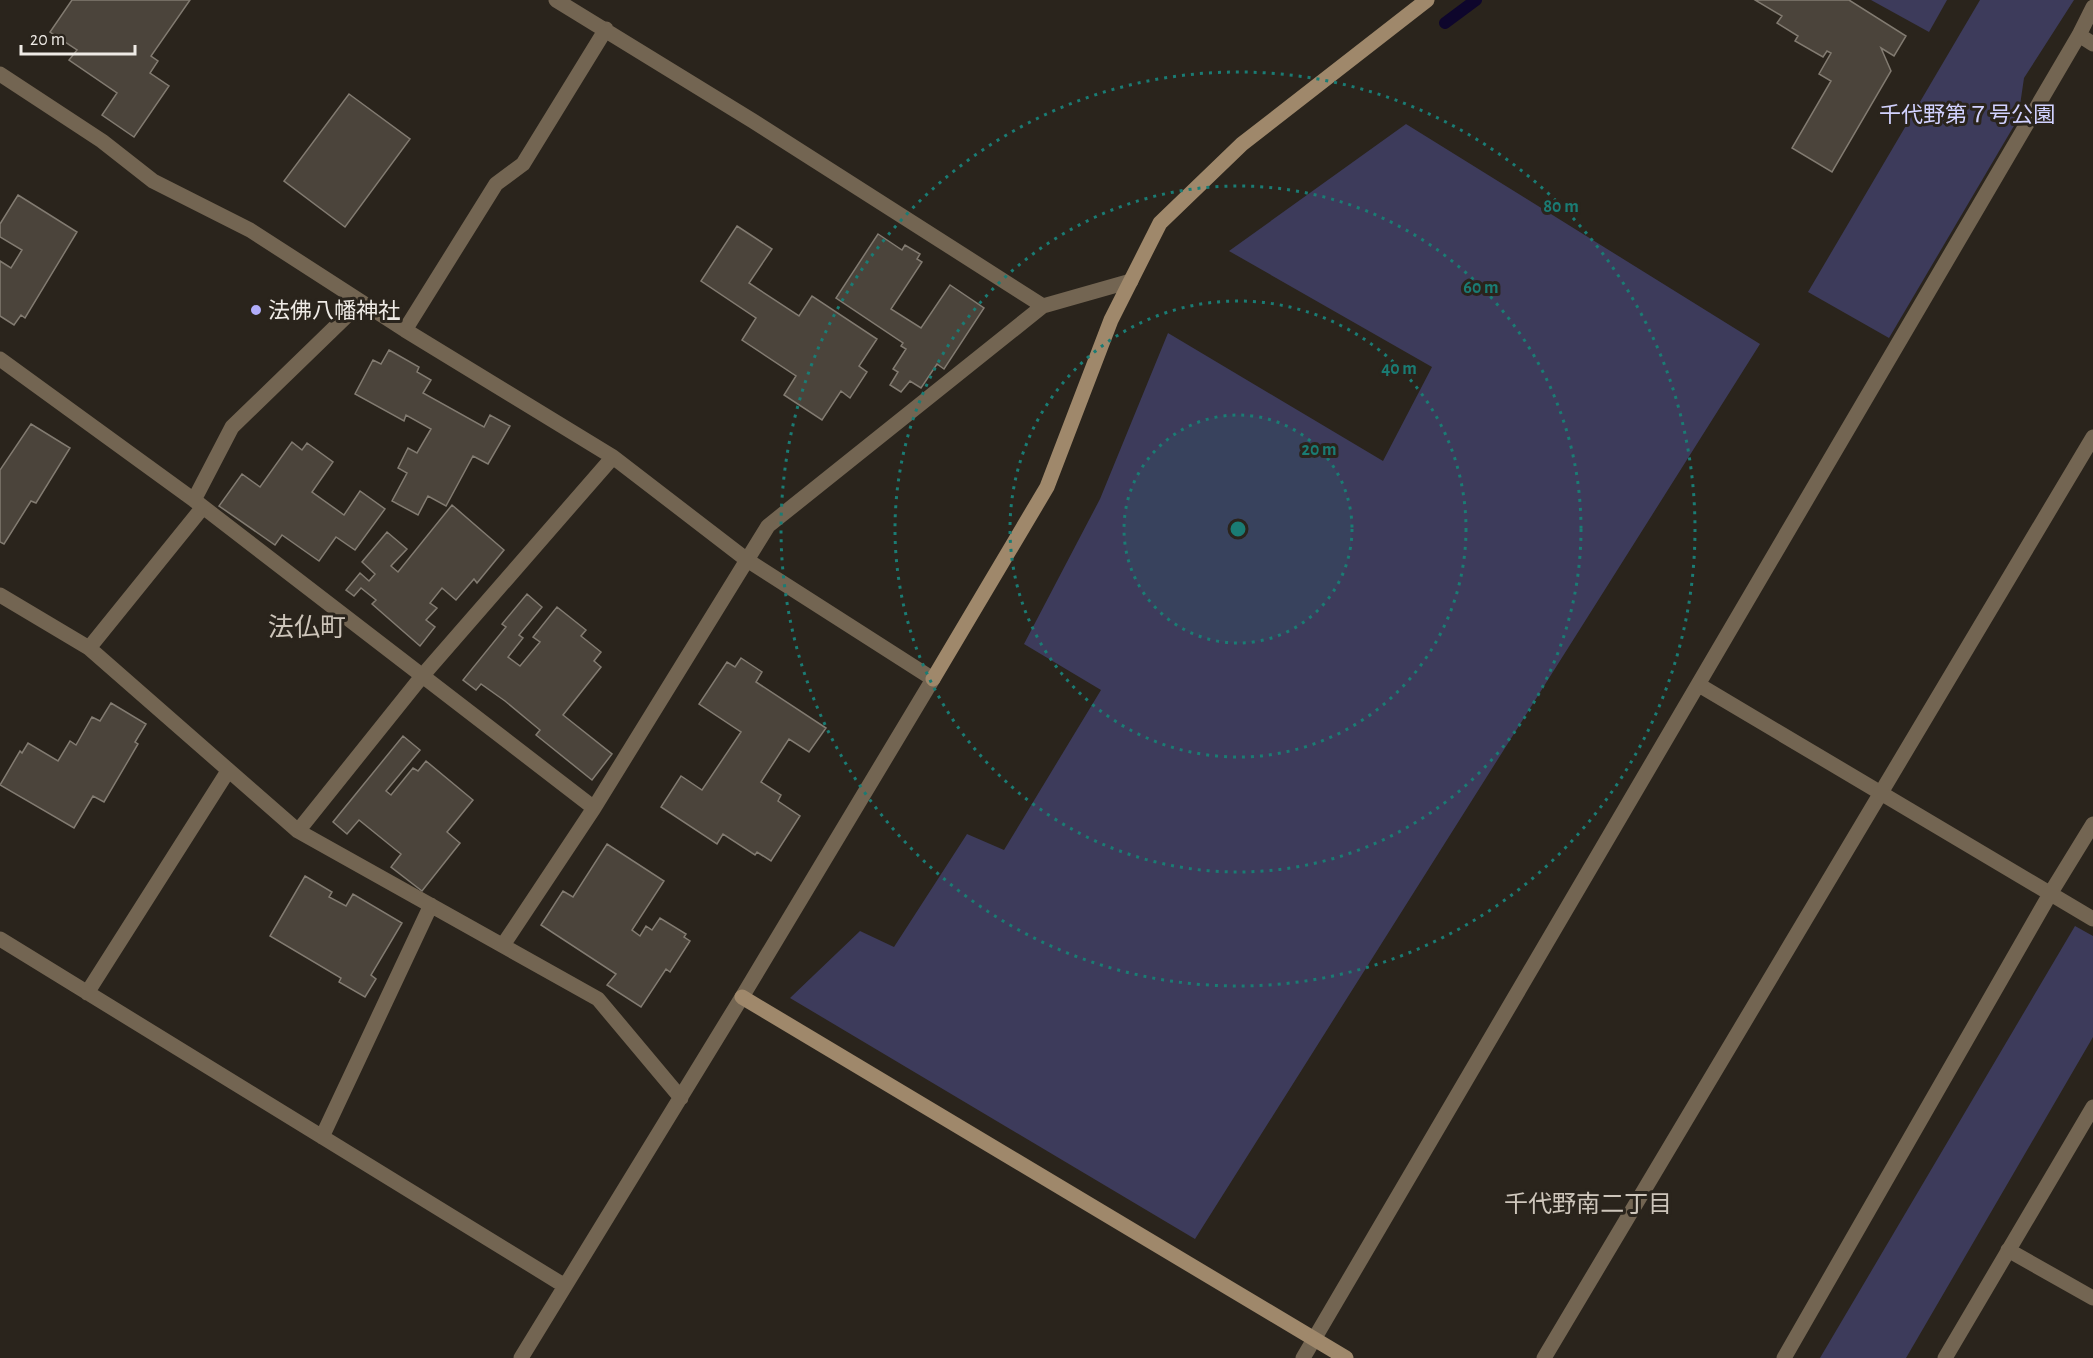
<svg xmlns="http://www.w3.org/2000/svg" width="2093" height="1358" font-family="'Alegreya Sans','Noto Sans JP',sans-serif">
  <rect width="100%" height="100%" fill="#2a241c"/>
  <path fill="#3d3b5b" d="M1871,0H1947L1929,32Z
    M1980,0H2074L2024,78L2018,119L1889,338L1808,292Z
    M1406,124L1760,344L1195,1239L790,998L860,931L894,947L967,834L1004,850L1101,690L1024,644L1100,499L1168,333L1383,461L1432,367L1229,251Z
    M2075,926L2093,936V1037L1906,1358H1820Z"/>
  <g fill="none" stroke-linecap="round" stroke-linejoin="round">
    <path stroke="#0e062c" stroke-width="12" d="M1445,23L1476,0"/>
  </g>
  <path fill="#4b443b" stroke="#827b71" stroke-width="1.5" d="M72,0H190L151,56L158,61L150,73L169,86L134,137L102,115L117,93L69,60L77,50L50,32Z
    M72,0H190L151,56L158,61L150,73L169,86L134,137L102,115L117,93L69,60L77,50L50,32Z
    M1755,0H1849L1906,36L1894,56L1881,48L1891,71L1832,172L1792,148L1831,81L1819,74L1831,53L1827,51L1823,57L1795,41L1798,36L1777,23L1782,16Z
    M349,94L410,139L345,227L284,181Z
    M18,195L77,232L25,318L21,315L14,325L0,316V261L11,268L22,250L0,237V224Z
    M737,226L772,249L749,283L799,316L812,296L877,339L859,366L867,372L850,398L841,391L822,420L784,395L796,376L742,340L756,318L701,281Z
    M878,234L902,250L905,245L920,254L917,259L922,262L891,309L921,328L950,285L984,308L944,369L937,364L921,388L910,381L901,392L890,385L898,372L893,369L906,349L901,346L903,343L836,298Z
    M389,350L419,367L417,372L431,380L423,393L484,427L490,415L510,426L488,464L473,456L446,506L428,496L418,515L392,501L407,473L398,468L408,448L417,453L431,429L406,415L404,421L355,394L373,360L381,364Z
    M31,424L70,448L36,503L31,501L4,544L0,542V470Z
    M292,442L302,450L307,443L333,462L312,492L344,515L360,491L385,509L355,550L336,537L319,561L282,535L275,545L219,506L242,474L260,487Z
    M452,505L504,550L477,583L474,579L456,600L442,588L430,603L437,608L426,620L435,627L420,646L372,604L376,600L361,588L354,596L346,590L360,573L369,581L375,574L362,562L387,532L407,549L391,566L398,572Z
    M527,594L542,607L519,635L523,638L508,657L520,666L540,642L533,637L557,607L586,630L581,636L601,652L594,661L601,667L563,715L612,754L592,780L536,735L540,730L505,701L481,684L476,690L463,680L506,627L502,624Z
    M741,658L762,672L756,682L826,728L809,752L789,739L761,782L781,795L778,801L800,816L771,861L757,852L755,855L723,834L717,844L661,807L681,776L702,790L741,732L699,704L727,662L735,667Z
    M741,658L762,672L756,682L826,728L809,752L789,739L761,782L781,795L778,801L800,816L771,861L757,852L755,855L723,834L717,844L661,807L681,776L702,790L741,732L699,704L727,662L735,667Z
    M111,703L146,724L135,742L138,744L104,802L93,796L74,828L0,785L20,751L22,753L28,743L58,761L70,741L76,745L92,717L100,721Z
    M403,736L420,750L386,791L391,795L413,768L418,771L426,761L473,800L447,832L460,843L422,891L391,867L401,854L359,820L347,834L333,822Z
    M607,844L664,881L632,930L640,936L646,926L652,930L660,918L686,934L684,937L690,941L670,972L666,969L641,1007L607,985L616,974L541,925L563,891L573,897Z
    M305,876L332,892L329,897L346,906L353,894L402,923L371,975L376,979L365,997L339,982L341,978L270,936Z"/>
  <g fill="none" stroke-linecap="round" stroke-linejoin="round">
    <path stroke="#736552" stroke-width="15" d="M556,0L753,121L1043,306
      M2079,35L2093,44
      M0,74L102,141L153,181L250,230L405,330L613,457L747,560L933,679L742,997L521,1358
      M405,330L496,184L523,164L606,29
      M0,359L194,500L594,808
      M194,500L232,427L361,302
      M0,595L89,648L298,831L598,999L681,1098
      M89,648L203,507
      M1699,685L2093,919
      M298,831L423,675L613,457
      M0,939L565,1286
      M503,945L594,808L768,526L1043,306L1131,281
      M87,993L228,771
      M322,1137L431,905
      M2008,1250L2093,1298
      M1303,1358L2079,35L2093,7
      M1544,1358L2093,437
      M1784,1358L2050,894L2093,824
      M1945,1358L2093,1107"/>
    <path stroke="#9f886b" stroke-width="15" d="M933,679L1047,487L1111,320L1160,223L1242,144L1427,0
      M742,997L1346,1358"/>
  </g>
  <circle cx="1238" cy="529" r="114" fill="#1a7c74" fill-opacity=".12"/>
  <g fill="none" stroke="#1a7c74" stroke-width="3" stroke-dasharray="3 6">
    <circle cx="1238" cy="529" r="114"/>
    <circle cx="1238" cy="529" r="228"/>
    <circle cx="1238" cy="529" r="343"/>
    <circle cx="1238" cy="529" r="457"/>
  </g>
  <circle fill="#b1adfa" stroke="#2a241c" stroke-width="2" cx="256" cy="310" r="6"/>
  <g text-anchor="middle" stroke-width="6" stroke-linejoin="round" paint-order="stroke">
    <g font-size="22" fill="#d2d2ff" stroke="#2a241c">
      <text x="1967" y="122">千代野第７号公園</text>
    </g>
    <g font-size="22" fill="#efebe6" stroke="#2a241c" text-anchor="start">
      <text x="268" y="318">法佛八幡神社</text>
    </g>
    <g font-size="24" fill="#cdc5ba" stroke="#2a241c">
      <text x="1588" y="1212">千代野南二丁目</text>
    </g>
    <g font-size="26" fill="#cdc5ba" stroke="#2a241c">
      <text x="307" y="636">法仏町</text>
    </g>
  </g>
  <circle cx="1238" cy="529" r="9" fill="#1a7c74" stroke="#2a241c" stroke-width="3"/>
  <g font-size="18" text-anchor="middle" font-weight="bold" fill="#1a7c74" stroke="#2a241c" stroke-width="6" stroke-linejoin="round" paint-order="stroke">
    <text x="1561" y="212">80 m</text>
    <text x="1481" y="293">60 m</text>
    <text x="1399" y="374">40 m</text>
    <text x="1319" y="455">20 m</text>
  </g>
  <path d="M21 45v9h114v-9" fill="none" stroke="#efebe6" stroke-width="3"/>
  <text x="30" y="45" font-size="18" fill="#efebe6" stroke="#2a241c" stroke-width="4.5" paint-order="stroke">20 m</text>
</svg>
